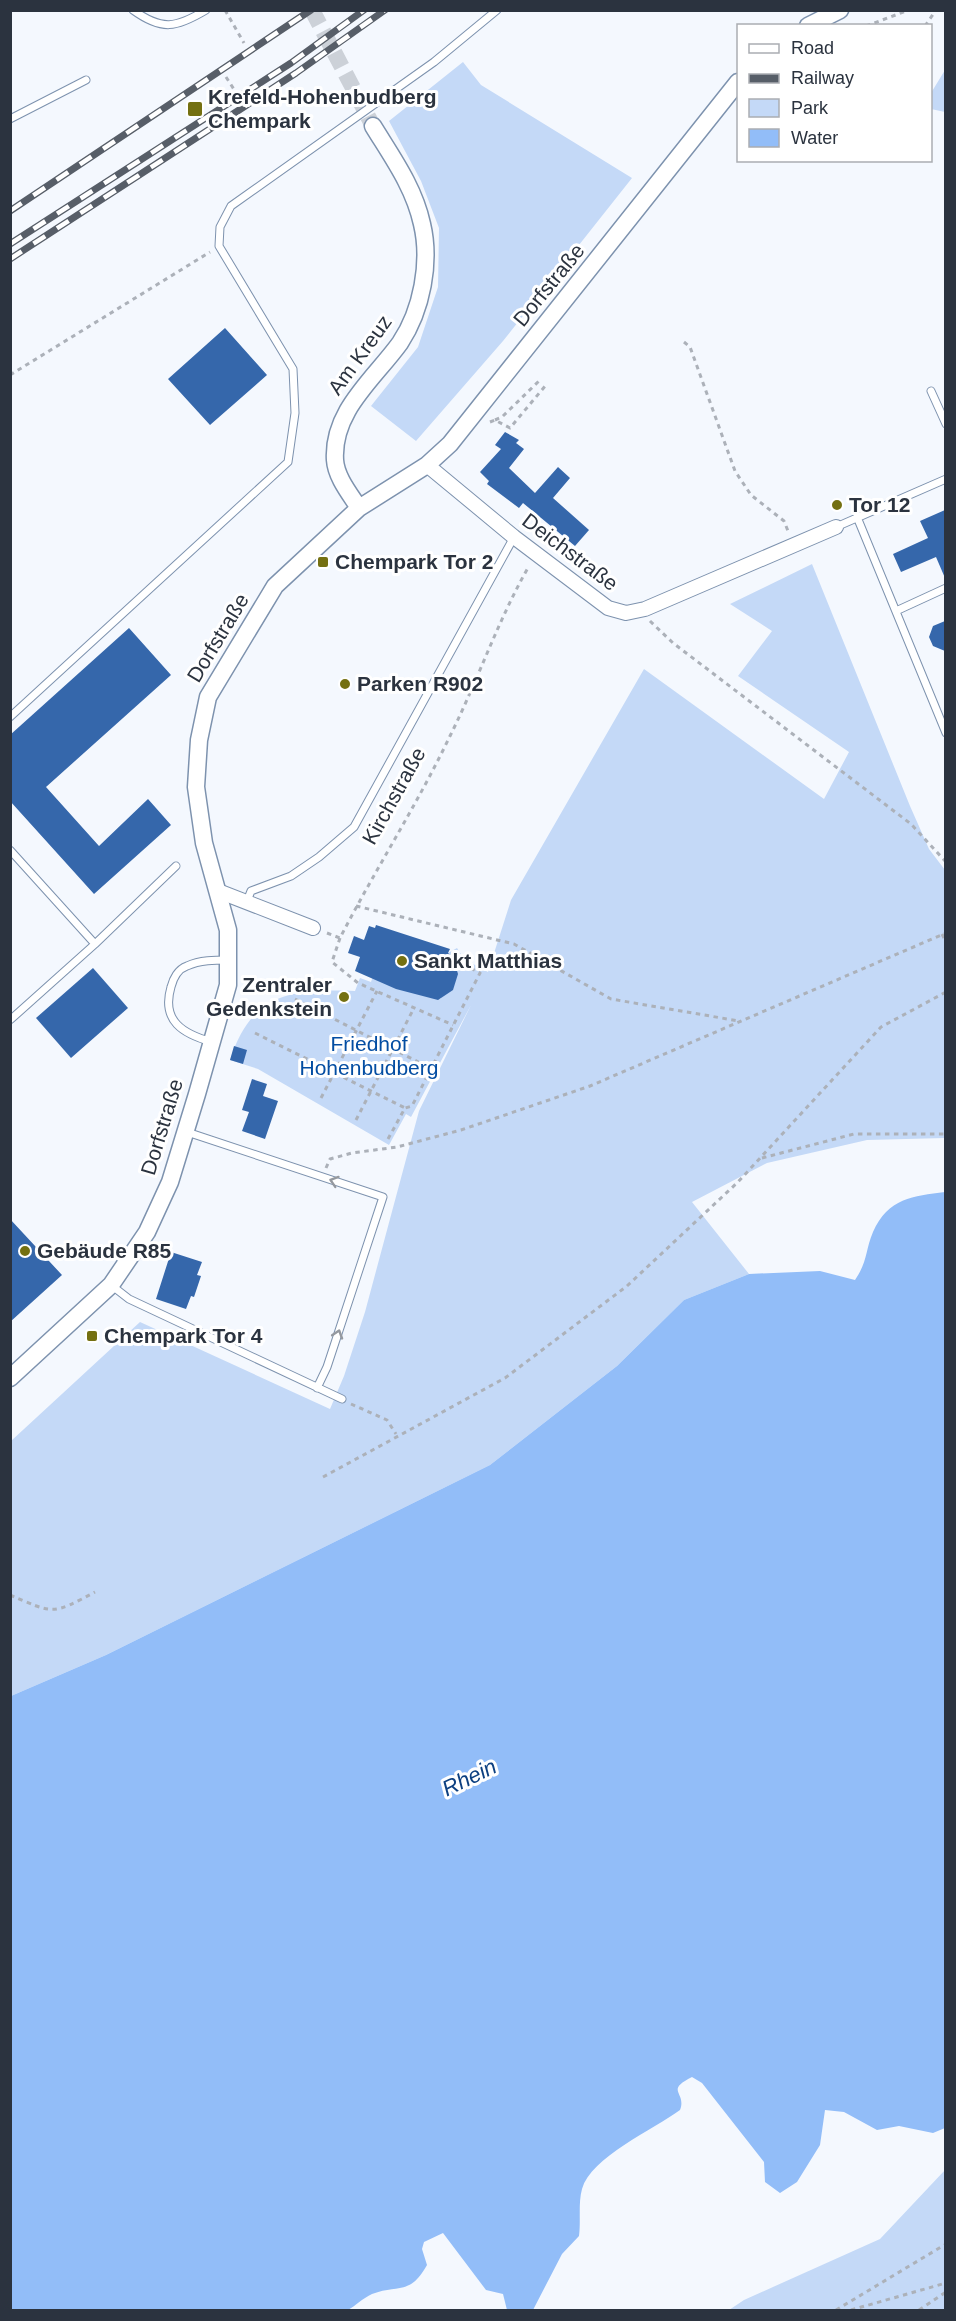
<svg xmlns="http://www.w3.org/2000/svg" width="956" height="2321" font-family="Helvetica,sans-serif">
  <rect width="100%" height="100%" fill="#f4f8fe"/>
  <path fill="#c4d9f7" d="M463,62L481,85L632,178L503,341L416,441L371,406L418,347L438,287L439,228L421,181L389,121Z
    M945,70V112L931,109V93Z
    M812,564L910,806L929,849L945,870V1138L867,1140L767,1163L692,1202L749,1274L684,1300L617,1366L490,1465L106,1655L11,1696V1441L140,1322L330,1409L344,1376L365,1312L419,1111L471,1005L411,1117L406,1114L389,1145L258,1069L230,1060C252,992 292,989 355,991L360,978L371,982L373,976L415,990V994L418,992L440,999L448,990L452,991L450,989L452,965L456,962L452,963L448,953L457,948L464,959L488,972L511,900L644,669L824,799L849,752L738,676L772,631L730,604Z
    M945,2170V2310H729L744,2300L880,2239Z"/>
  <path fill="#92bdf8" d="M945,1192V2128L933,2133L899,2126L877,2130L844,2112L825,2110L820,2145L797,2182L780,2193L765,2182L764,2162L702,2083L692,2077C664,2091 687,2092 680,2110C653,2130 591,2157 582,2189C578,2203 581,2221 579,2236L562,2254L533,2310H507L503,2294L486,2290L443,2233L424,2242L422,2249L427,2265C410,2296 398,2284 372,2294C363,2298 355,2306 348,2310H11V1696L106,1655L490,1465L617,1366L684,1300L749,1274L820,1271L855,1280C868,1261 865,1251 873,1232C888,1198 913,1196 945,1192Z"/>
  <path fill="#3567ab" d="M225,328L267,375L210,425L168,379Z
    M505,432L519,440L516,443L524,449L509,468L535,493L558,467L570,478L553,498L589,530L575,546L523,503L519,508L487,484L489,481L480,472L501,449L495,445Z
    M945,510V578L936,557L901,572L893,554L928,538L920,521Z
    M945,621V651L933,646L929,637L933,626Z
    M129,628L171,675L46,787L99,846L148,799L171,825L94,894L10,801V735Z
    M376,925L450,949L448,953L453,957L458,974L453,990L438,1000L396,989L355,971L360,957L348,953L354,936L364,940L369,926L375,928Z
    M93,968L128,1008L71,1058L36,1018Z
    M234,1046L247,1050L243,1064L230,1060Z
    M252,1079L267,1084L263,1096L278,1101L265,1139L242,1131L249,1112L242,1110Z
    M10,1219L62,1275L10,1322Z
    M171,1252L202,1262L197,1275L201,1276L194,1297L191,1296L186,1309L156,1299Z"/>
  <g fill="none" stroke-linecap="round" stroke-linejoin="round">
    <path stroke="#ccd1d8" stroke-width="16" stroke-dasharray="16 8" stroke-linecap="butt" d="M312,10L373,126"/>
    <defs>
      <path id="service" d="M133,10C162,31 176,28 206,10
        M10,119L86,80
        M931,391L946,424
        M857,517L946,733
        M836,527L946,479
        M896,611L946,588
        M10,717L288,462L295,413L293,369L219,246L220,227L231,206L434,62L497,10
        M10,850L95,944L10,1020
        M247,901L251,891L291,876L319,857L354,827L514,537
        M95,944L176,866
        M212,1042C183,1034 161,1021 171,987C173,979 178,969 187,966C200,960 215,960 229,960
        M187,1132L383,1197L327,1367L317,1388
        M111,1285L129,1299L342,1399"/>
      <path id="minor" d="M427,465L514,537L608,608L626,613L645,609L836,527
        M218,891L313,928"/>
      <path id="tertiary" d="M808,26L840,10
        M359,508C350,494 336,477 335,460C332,411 374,379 400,343C422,310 431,262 422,224C414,187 392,157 373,126
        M10,1378L111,1285L147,1232L170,1182L197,1094L228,985V930L204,843L196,787L199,740L208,697L275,586L359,508L427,465L450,444L738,82"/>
    </defs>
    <use href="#service" stroke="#7d92ae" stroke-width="9"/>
    <use href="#minor" stroke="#7d92ae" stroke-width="16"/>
    <use href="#tertiary" stroke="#7d92ae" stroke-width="19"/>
    <path stroke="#acb1b9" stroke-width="3" stroke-dasharray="4.5 4.5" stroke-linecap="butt" d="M225,10L244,43
      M866,26L909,10
      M925,26L936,10
      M226,77L237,94
      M684,342L690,347L735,471L751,495L784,521L788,531
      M10,375L210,252
      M495,420L502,417L540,380
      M490,422L495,420L510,428L546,385
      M650,621L673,643L911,824L946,862
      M356,906L514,944L611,999L739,1021
      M327,933L340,938C375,870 417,805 450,736C478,680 498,620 529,566
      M942,934L946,942
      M340,938L332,962L358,983L453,1025
      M295,999L432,1069
      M255,1033L405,1108
      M321,1098L377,991
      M356,1120L414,1008
      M388,1139L405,1108L412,1106L480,973L461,963
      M762,1158L854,1134H946
      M326,1168L330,1159L352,1153L397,1147L461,1130L590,1086L946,933
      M351,1404L387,1420L396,1434
      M323,1477L505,1378L627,1286L738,1182L881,1027L946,992
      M10,1595C54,1614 52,1615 95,1592
      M836,2310L946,2244
      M851,2310L946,2283
      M919,2310L946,2292"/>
    <use href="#service" stroke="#fff" stroke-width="7"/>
    <use href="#minor" stroke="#fff" stroke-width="14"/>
    <use href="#tertiary" stroke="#fff" stroke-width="16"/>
    <defs>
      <path id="rail" d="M10,211L311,10
        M10,244L291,63L364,10
        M10,259L296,73L385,10"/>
    </defs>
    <use href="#rail" stroke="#575e68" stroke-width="7"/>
    <use href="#rail" stroke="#fff" stroke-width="4.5" stroke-dasharray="14" stroke-linecap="butt"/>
  </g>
  <defs><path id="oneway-chevron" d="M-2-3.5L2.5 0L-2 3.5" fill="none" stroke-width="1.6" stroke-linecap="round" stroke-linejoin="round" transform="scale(1.5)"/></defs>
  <g stroke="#95999f">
    <use href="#oneway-chevron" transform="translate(334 1181) rotate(-162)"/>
    <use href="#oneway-chevron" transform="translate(338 1334) rotate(-72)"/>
  </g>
  <g fill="#747011" stroke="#fff" stroke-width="2">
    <rect x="187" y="101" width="16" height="16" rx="3"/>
    <circle cx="837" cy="505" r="6"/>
    <rect x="317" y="556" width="12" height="12" rx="3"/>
    <circle cx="345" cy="684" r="6"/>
    <circle cx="402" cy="961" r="6"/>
    <circle cx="344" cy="997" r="6"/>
    <circle cx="25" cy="1251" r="6"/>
    <rect x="86" y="1330" width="12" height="12" rx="3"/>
  </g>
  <g text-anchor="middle" stroke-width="6" stroke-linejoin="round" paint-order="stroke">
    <g font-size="21" font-weight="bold" fill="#2b333f" stroke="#fff" text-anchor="start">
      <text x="208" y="104">Krefeld-Hohenbudberg<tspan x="208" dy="24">Chempark</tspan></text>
      <text x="849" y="512">Tor 12</text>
      <text x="335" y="569">Chempark Tor 2</text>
      <text x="357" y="691">Parken R902</text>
      <text x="414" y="968">Sankt Matthias</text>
      <text x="332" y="992" text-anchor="end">Zentraler<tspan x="332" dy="24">Gedenkstein</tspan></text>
      <text x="37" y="1258">Gebäude R85</text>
      <text x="104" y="1343">Chempark Tor 4</text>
    </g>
    <g font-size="21" fill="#2b333f" stroke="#fff">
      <text transform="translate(549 285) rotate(-51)" y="7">Dorfstraße</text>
      <text transform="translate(360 355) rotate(-54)" y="7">Am Kreuz</text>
      <text transform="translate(570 552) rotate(37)" y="7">Deichstraße</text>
      <text transform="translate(218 638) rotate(-59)" y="7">Dorfstraße</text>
      <text transform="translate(394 796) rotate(-61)" y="7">Kirchstraße</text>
      <text transform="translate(162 1127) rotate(-73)" y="7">Dorfstraße</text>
    </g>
    <g font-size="21" fill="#034da2" stroke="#fff">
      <text x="369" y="1051">Friedhof<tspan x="369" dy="24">Hohenbudberg</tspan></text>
    </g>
    <g font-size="22" font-style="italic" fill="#0d4081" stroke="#fff">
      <text transform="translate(469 1777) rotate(-26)" y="8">Rhein</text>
    </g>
  </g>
  <rect width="956" height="2321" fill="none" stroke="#2b333f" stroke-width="24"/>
  <rect x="737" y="24" width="195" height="138" fill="#ffffff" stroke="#aaadb2" stroke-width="1.5"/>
  <rect x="749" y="44" width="30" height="9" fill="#ffffff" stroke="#aaadb2" stroke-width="1.5"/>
  <text x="791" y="54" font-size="18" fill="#2b333f">Road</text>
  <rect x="749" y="74" width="30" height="9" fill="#575e68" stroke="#aaadb2" stroke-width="1.5"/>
  <text x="791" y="84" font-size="18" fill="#2b333f">Railway</text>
  <rect x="749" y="99" width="30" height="18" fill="#c4d9f7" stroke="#aaadb2" stroke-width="1.5"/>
  <text x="791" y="114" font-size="18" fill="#2b333f">Park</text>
  <rect x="749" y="129" width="30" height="18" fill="#92bdf8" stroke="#aaadb2" stroke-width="1.5"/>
  <text x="791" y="144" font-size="18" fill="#2b333f">Water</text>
</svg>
